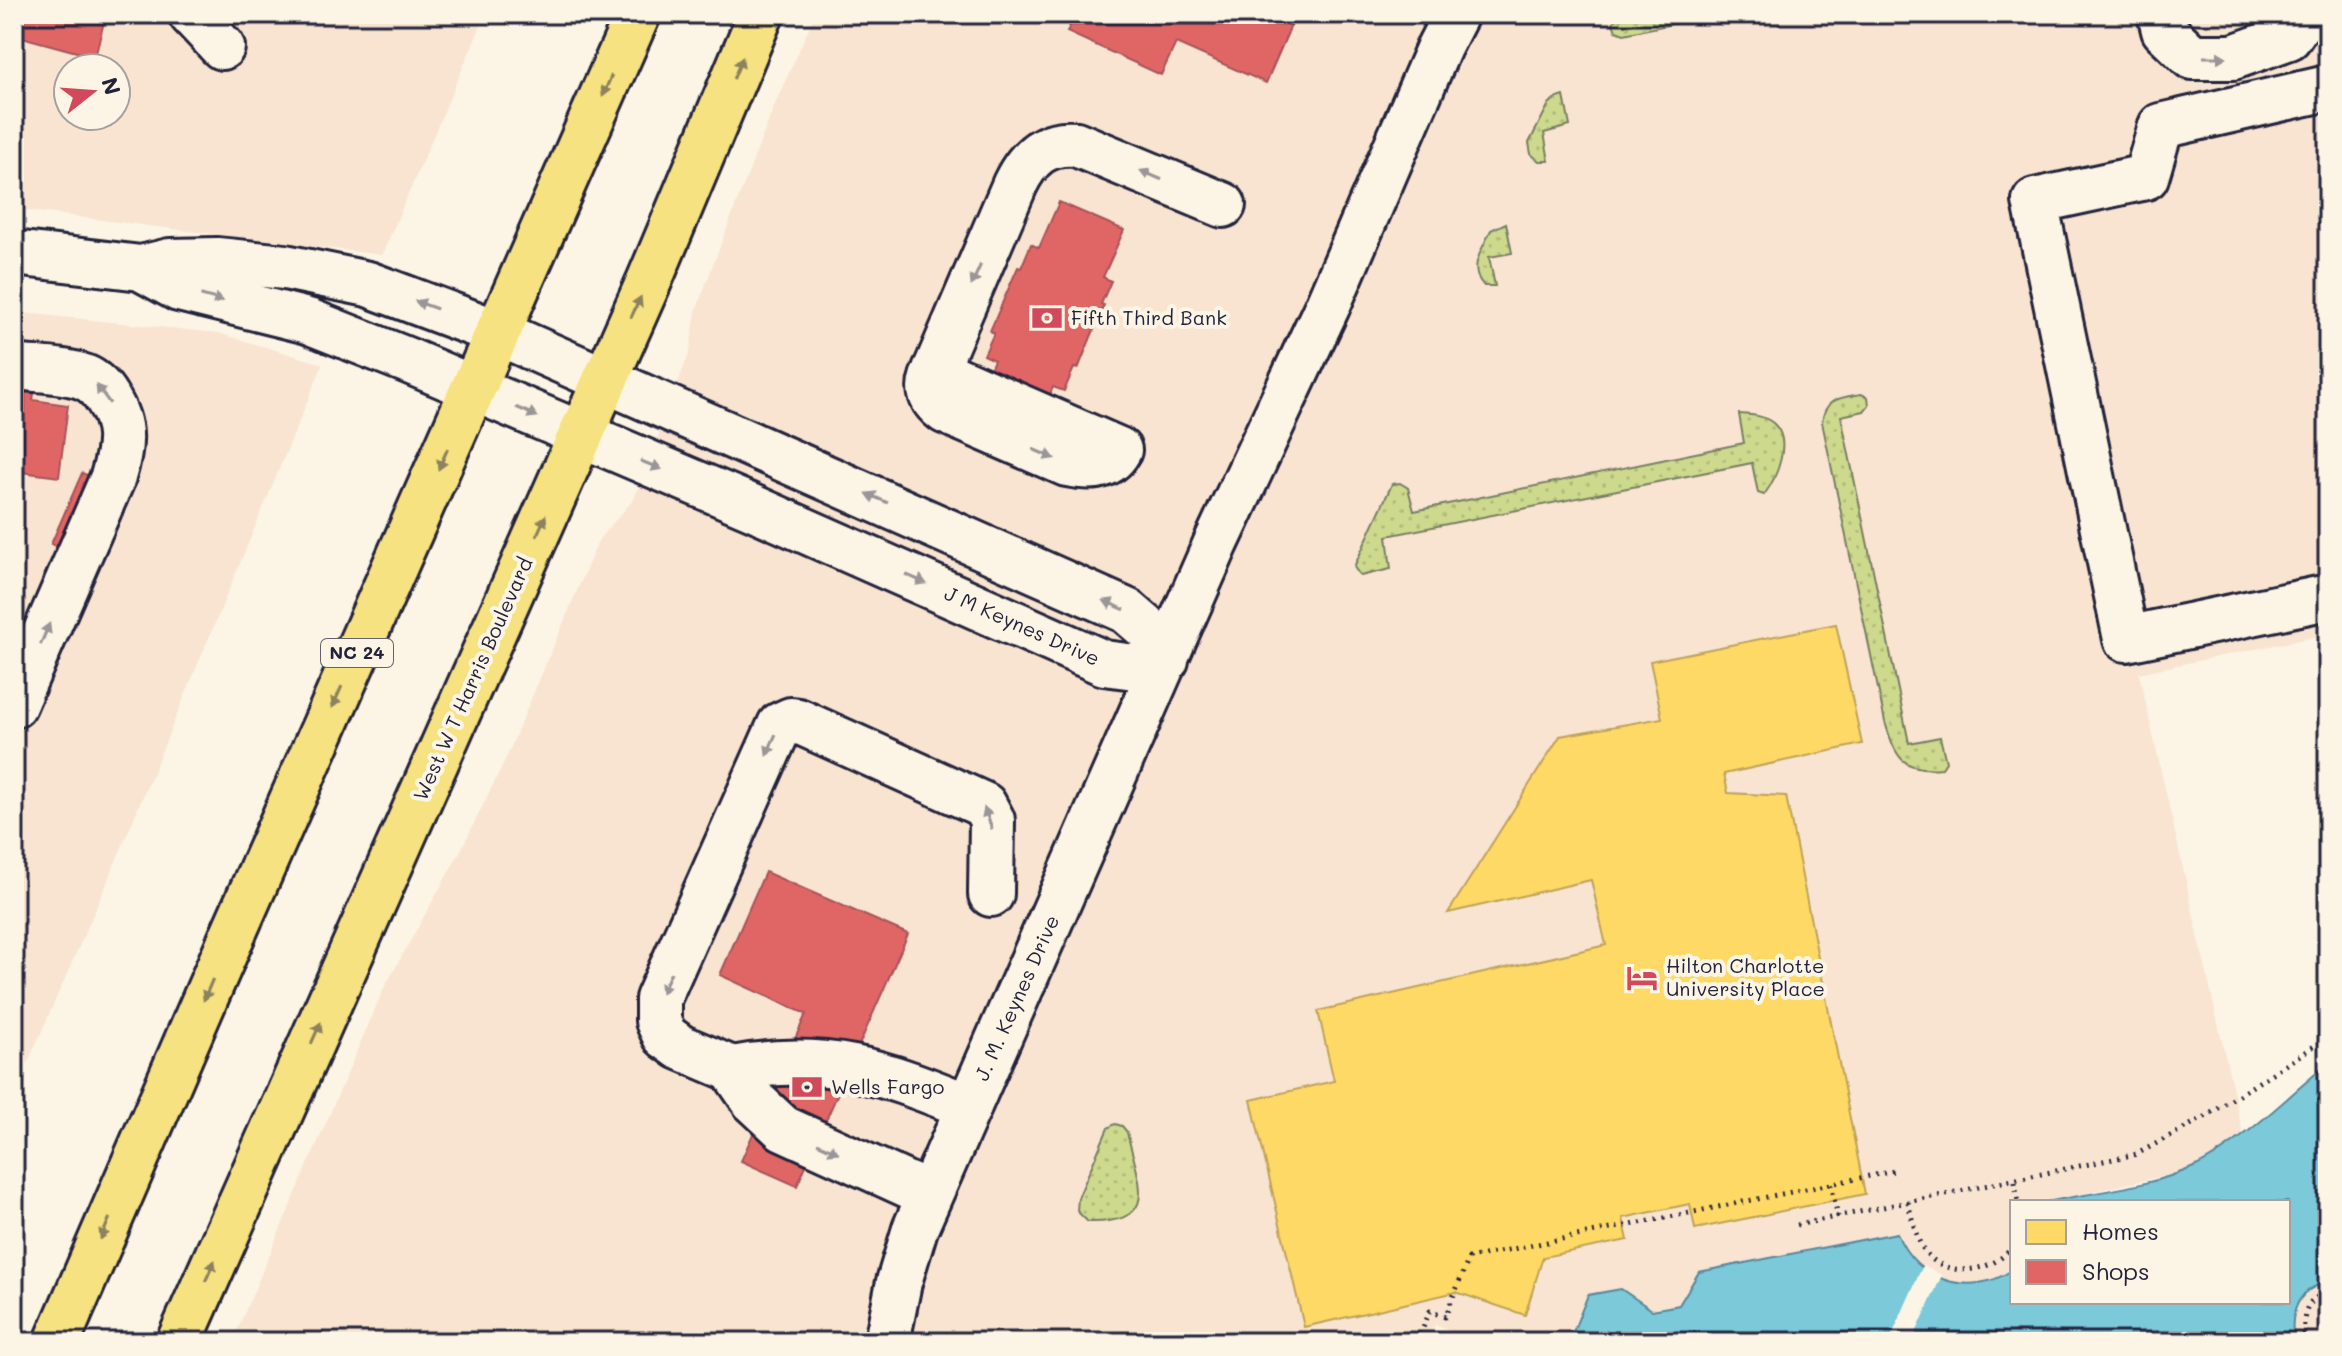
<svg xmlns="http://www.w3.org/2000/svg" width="2342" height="1356" font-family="Mali,sans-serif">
  <defs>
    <pattern id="grass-dots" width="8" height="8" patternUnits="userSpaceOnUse" patternTransform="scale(2)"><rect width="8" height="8" fill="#cdd98c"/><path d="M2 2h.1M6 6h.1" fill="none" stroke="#b0ba7a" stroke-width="1.8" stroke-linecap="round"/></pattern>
  </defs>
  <rect width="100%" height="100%" fill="#fcf5e5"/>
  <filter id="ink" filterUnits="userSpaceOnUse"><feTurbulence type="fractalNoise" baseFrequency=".0125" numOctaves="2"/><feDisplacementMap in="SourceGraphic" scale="16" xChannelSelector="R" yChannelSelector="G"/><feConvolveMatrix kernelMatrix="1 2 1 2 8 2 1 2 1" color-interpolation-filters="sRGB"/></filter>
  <g filter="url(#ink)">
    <path fill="#f8e4d1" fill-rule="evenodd" d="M14,14H486L382,255L14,209ZM68,68H116V116H68Z
      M815,14H2328V634L2139,673L2243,1134L2217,1154L2177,1173L2046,1202H2012V1270L1985,1284H1960L1931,1274L1921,1269L1907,1252L1897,1233L1699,1272L1679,1305L1652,1310L1621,1289L1588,1295L1569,1342H1474L1435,1325L1428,1342H232L383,990L460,852L506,758L599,539L634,499L690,351L696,311L711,270L775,104Z
      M14,312L218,333L323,364L104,890L14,1094Z
      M2328,1282V1342H2294L2291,1319L2295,1306L2310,1288Z"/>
    <path fill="url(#grass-dots)" stroke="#787e64" stroke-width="2" d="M1619,14H1680L1682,22L1624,34L1616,31L1613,23Z
      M1564,96L1570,126L1544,133L1549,161H1539L1531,154L1529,143L1549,104L1555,99Z
      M1506,223L1512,253L1489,257L1495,286H1484C1467,268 1482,250 1491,230Z
      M1861,394L1868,397L1869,405L1864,411L1841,416L1909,743L1940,737L1946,762L1942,768C1902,772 1896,758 1885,722L1822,422C1825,398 1839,398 1861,394Z
      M1739,414C1751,415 1766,415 1775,425C1792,442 1776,479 1764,495L1758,493L1752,463L1387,536L1391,569L1360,576L1354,567L1392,484L1400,483L1408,488L1414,511L1744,443Z
      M1115,1124L1122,1126L1127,1132C1138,1182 1163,1224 1088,1222L1077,1211L1078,1198L1108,1128Z"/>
    <path fill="#7cc9da" stroke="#58869a" stroke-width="2" d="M2328,1063V1282C2297,1289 2289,1313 2294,1342H1569L1588,1295L1621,1289L1652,1310L1679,1305L1699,1272L1897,1233C1915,1280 1970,1299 2012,1270V1302H2288V1202H2046C2095,1192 2150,1187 2196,1166C2239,1145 2290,1095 2328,1063Z"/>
    <path fill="#fcf5e5" d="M1923,1265L1942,1275L1912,1342H1889Z"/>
    <path fill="#ffd966" stroke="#bda259" stroke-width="2" d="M1836,624L1862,744L1724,774L1728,793L1786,796L1865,1194L1695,1229L1690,1204L1623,1218L1628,1240L1543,1257L1525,1315L1456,1292L1304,1327L1251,1100L1334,1081L1318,1011L1606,945L1591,880L1448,913L1560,736L1662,718L1650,661Z"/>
    <path fill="#e06666" stroke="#a75259" stroke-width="2" d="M14,14H106L95,57L14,35Z
      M1075,14H1296L1266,83L1176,43L1161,75L1067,32Z
      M1059,202L1124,230L1103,277L1111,281L1101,304L1104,305L1078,369L1074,368L1064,391L1053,387L1034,434L973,408L994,360L984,355L994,333L990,331L1018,267L1021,268L1031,244L1039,248Z
      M14,378L36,381L33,400L68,405L59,477L14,471Z
      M82,473L123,490L92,562L51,544Z
      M765,872L908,934L797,1186L741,1161L806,1014L720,975Z"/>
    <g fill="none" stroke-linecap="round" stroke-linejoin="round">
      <defs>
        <path id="minor" d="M191,14L222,47
          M2160,14L2164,30L2192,57H2233L2289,37L2305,14
          M2328,88L2161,126L2146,177L2035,201L2126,639L2328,597
          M14,253L141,268L170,261L217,260L285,267L368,284L499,333L1127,611L1149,630L1166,660
          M141,268L179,289L308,321L409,361L752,507L1104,663L1135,667L1166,660
          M14,367C36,370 62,369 84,377C94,381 101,388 107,398C125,425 122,447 113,477L14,705
          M935,370L1119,450C1108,470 1087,468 1067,464L945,411C933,402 927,392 932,378L1015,184C1028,157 1045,141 1076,144L1223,205
          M732,1069C825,1051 884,1072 969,1107
          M930,1195L783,1128L754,1101L732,1069L680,1047L665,1036L658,1021V999L780,725L791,720L798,721L984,805L992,820L991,894
          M887,1342L899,1282L915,1229L1216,543L1327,307L1439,47L1456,14"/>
        <path id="major" d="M57,1342L233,934L638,14
          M179,1342L650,279L761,14"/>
      </defs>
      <use href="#minor" stroke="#22223b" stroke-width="50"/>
      <use href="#major" stroke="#22223b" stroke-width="50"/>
      <path stroke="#22223b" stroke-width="5" stroke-dasharray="2 6" stroke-linecap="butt" d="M2015,1182L2018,1202
        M1831,1184L1838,1217
        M1908,1202C1912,1218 1915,1236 1924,1250C1944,1280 1993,1273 2012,1247
        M1797,1225L2137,1154L2205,1117L2328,1037
        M1417,1342L1430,1311L1445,1317L1469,1258L1894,1171
        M2305,1342C2302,1320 2303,1300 2328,1292"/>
      <use href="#minor" stroke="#fcf5e5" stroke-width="44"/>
      <use href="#major" stroke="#f7e281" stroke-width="44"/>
    </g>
    <defs><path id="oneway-solid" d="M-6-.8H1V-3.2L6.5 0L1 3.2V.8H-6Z" transform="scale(2)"/></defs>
    <g fill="#9a9698">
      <use href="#oneway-solid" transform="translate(2215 57)"/>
      <use href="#oneway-solid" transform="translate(1151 175) rotate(-157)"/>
      <use href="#oneway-solid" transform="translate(976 275) rotate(114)"/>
      <use href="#oneway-solid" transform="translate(212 298) rotate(16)"/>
      <use href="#oneway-solid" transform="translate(426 305) rotate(-160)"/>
      <use href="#oneway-solid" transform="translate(103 394) rotate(-126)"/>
      <use href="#oneway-solid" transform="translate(527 412) rotate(24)"/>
      <use href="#oneway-solid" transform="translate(1044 454) rotate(23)"/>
      <use href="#oneway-solid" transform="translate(651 465) rotate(22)"/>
      <use href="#oneway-solid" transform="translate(877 498) rotate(-156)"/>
      <use href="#oneway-solid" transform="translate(916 579) rotate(24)"/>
      <use href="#oneway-solid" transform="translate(1114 605) rotate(-156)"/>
      <use href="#oneway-solid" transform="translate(45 634) rotate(-67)"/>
      <use href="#oneway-solid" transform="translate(771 745) rotate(114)"/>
      <use href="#oneway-solid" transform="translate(988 818) rotate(-109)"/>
      <use href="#oneway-solid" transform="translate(666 983) rotate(115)"/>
      <use href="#oneway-solid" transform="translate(828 1148) rotate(25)"/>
    </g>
    <g fill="#8c825e">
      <use href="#oneway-solid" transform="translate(738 68) rotate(-67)"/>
      <use href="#oneway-solid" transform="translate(607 86) rotate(113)"/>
      <use href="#oneway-solid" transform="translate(636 307) rotate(-65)"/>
      <use href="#oneway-solid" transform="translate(443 459) rotate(114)"/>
      <use href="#oneway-solid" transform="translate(541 526) rotate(-66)"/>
      <use href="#oneway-solid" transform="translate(337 697) rotate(114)"/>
      <use href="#oneway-solid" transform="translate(208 990) rotate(113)"/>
      <use href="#oneway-solid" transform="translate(316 1033) rotate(-66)"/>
      <use href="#oneway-solid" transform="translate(105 1229) rotate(113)"/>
      <use href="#oneway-solid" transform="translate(210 1271) rotate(-66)"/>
    </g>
  </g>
  <defs>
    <symbol id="bank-bare" viewBox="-9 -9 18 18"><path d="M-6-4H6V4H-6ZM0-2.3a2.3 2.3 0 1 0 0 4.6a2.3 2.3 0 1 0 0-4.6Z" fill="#d1495b" stroke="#fcf5e5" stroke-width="2.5" paint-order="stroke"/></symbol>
    <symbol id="hotel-bare" viewBox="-9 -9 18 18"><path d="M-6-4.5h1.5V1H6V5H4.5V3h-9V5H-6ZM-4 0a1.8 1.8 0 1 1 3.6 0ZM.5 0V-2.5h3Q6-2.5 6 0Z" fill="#d1495b" stroke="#fcf5e5" stroke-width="2.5" paint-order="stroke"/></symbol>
  </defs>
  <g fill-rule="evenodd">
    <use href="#bank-bare" x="1025" y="296" width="44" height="44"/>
    <use href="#hotel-bare" x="1620" y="956" width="44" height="44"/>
    <use href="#bank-bare" x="785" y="1065" width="44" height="44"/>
  </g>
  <g text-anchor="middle" stroke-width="8" stroke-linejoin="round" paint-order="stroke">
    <rect fill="#fcf5e5" stroke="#63616e" stroke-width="2" x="321" y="639" width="72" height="28" rx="6"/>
    <g font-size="18" font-weight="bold" fill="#22223b">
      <text x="357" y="659">NC 24</text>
    </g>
    <g font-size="20" fill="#22223b" stroke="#fcf5e5" text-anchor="start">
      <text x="1071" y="325">Fifth Third Bank</text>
      <text x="1666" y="973">Hilton Charlotte<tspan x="1666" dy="23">University Place</tspan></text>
      <text x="831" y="1094">Wells Fargo</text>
    </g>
    <g font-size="20" fill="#22223b" stroke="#fcf5e5">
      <text transform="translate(1022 626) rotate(24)" y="7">J M Keynes Drive</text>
      <text transform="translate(473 679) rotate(-66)" y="7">West W T Harris Boulevard</text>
      <text transform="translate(1017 998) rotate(-66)" y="7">J. M. Keynes Drive</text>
    </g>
  </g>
  <rect width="2342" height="1356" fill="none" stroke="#fcf5e5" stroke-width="48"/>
  <rect x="24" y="24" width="2294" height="1308" fill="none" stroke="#22223b" stroke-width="3" filter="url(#ink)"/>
  <rect x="2010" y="1200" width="280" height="104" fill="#fcf5e5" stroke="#a5a1a1" stroke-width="2"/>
  <rect x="2026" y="1220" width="40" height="24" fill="#ffd966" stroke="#a5a1a1" stroke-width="2"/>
  <text x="2082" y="1240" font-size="24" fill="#22223b">Homes</text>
  <rect x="2026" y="1260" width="40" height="24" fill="#e06666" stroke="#a5a1a1" stroke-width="2"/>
  <text x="2082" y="1280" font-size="24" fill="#22223b">Shops</text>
  <g transform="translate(92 92) rotate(73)"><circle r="38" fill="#fcf5e5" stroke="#a5a1a1" stroke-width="2"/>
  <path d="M0-6L14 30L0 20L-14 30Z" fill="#d1495b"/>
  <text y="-12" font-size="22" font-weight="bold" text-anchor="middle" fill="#22223b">N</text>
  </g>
</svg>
